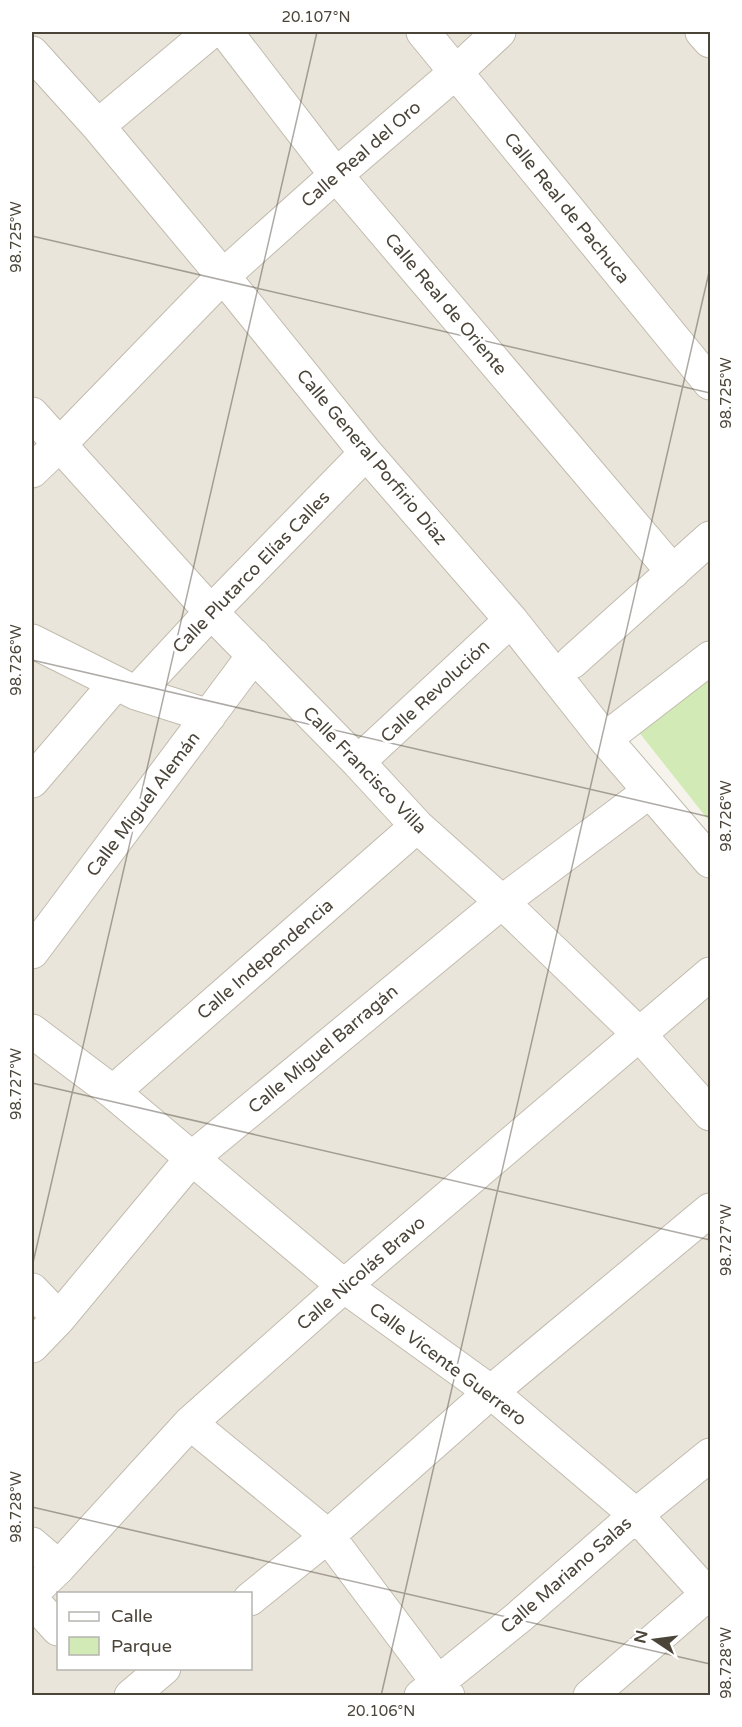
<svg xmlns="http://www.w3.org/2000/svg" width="742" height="1727" font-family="'Varela Round',sans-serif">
  <rect width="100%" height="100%" fill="#f6f3ec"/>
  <path fill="#eae5da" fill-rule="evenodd" d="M32,32H710V683L620,748L32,60Z
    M32,66L710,862V1695H32ZM58,1594H250V1668H58Z"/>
  <path fill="#d2eab5" d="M710,675V822L638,731Z"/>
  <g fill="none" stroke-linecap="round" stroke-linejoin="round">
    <defs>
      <path id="minor" d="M226,32L336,175L673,572
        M423,32L710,383
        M702,32L710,41
        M32,53L98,126L223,276L366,453L511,620L605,739L710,861
        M98,126L210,32
        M32,414L211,612L358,762L417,826L502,902L639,1034L710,1114
        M32,471L60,444L223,276L336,175L456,72L499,32
        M32,641L136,693L209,716
        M572,662L710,538
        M136,693L211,612L366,453
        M605,739L710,658
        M358,762L511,620
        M32,781L116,683
        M32,952L254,655
        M32,1031L113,1092L344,1286L491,1392L636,1515L710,1597
        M113,1092L417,826
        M32,1290L59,1318
        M32,1346L59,1318L192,1158L502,902L650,791
        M190,1423L328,1536L448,1696
        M32,1544L59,1567
        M32,1593L59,1567L190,1423L344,1286L710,974
        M250,1599L328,1536L491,1392L710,1210
        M32,1600L58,1629
        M131,1696L164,1668
        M421,1696L519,1617L636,1515L710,1455
        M590,1696L710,1592"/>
    </defs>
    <use href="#minor" stroke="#c2bbae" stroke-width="35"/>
    <use href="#minor" stroke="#fff" stroke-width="33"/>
  </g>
  <path fill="none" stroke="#4b4439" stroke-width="1.5" stroke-opacity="0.45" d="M32,236L710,393M32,660L710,817M32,1083L710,1240M32,1267L317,32M32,1507L710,1664M381,1696L710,268"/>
  <g text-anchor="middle" stroke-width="6" stroke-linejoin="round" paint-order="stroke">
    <g font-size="18" fill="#4b4439" stroke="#fff">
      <text transform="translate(361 154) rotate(-41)" y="6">Calle Real del Oro</text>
      <text transform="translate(567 208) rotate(51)" y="6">Calle Real de Pachuca</text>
      <text transform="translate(446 304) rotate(50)" y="6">Calle Real de Oriente</text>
      <text transform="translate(372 457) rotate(50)" y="6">Calle General Porfirio Díaz</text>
      <text transform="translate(251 572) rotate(-46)" y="6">Calle Plutarco Elías Calles</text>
      <text transform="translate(435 691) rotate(-43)" y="6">Calle Revolución</text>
      <text transform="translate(365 770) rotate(46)" y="6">Calle Francisco Villa</text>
      <text transform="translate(143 804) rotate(-53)" y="6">Calle Miguel Alemán</text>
      <text transform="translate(265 959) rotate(-41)" y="6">Calle Independencia</text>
      <text transform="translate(323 1049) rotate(-40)" y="6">Calle Miguel Barragán</text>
      <text transform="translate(361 1273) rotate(-41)" y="6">Calle Nicolás Bravo</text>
      <text transform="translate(448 1364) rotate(37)" y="6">Calle Vicente Guerrero</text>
      <text transform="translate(566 1575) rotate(-41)" y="6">Calle Mariano Salas</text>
    </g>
  </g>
  <rect width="742" height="1727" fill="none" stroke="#ffffff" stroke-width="66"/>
  <rect x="57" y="1592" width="195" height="78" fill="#ffffff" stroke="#b7b4b0" stroke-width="1.5"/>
  <rect x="69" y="1612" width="30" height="9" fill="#ffffff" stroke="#b7b4b0" stroke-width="1.5"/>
  <text x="111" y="1622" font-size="18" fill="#4b4439">Calle</text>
  <rect x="69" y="1637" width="30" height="18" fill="#d2eab5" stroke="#b7b4b0" stroke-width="1.5"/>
  <text x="111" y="1652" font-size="18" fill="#4b4439">Parque</text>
  <g transform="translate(655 1640) rotate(283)" stroke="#ffffff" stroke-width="4.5" paint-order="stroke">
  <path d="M0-4.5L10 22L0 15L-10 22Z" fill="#4b4439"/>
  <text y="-9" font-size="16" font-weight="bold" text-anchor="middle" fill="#4b4439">N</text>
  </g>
  <rect x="33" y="33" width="676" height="1661" fill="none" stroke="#4b4439" stroke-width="2"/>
  <g font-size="15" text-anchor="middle" fill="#4b4439">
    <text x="316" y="22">20.107°N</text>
    <text transform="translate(16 237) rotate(-90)" y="5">98.725°W</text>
    <text transform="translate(726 393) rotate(-90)" y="5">98.725°W</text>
    <text transform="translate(16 660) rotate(-90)" y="5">98.726°W</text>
    <text transform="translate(726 816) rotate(-90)" y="5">98.726°W</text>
    <text transform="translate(16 1084) rotate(-90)" y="5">98.727°W</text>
    <text transform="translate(726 1240) rotate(-90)" y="5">98.727°W</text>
    <text transform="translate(16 1507) rotate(-90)" y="5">98.728°W</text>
    <text transform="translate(726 1663) rotate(-90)" y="5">98.728°W</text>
    <text x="381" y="1716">20.106°N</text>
  </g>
</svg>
